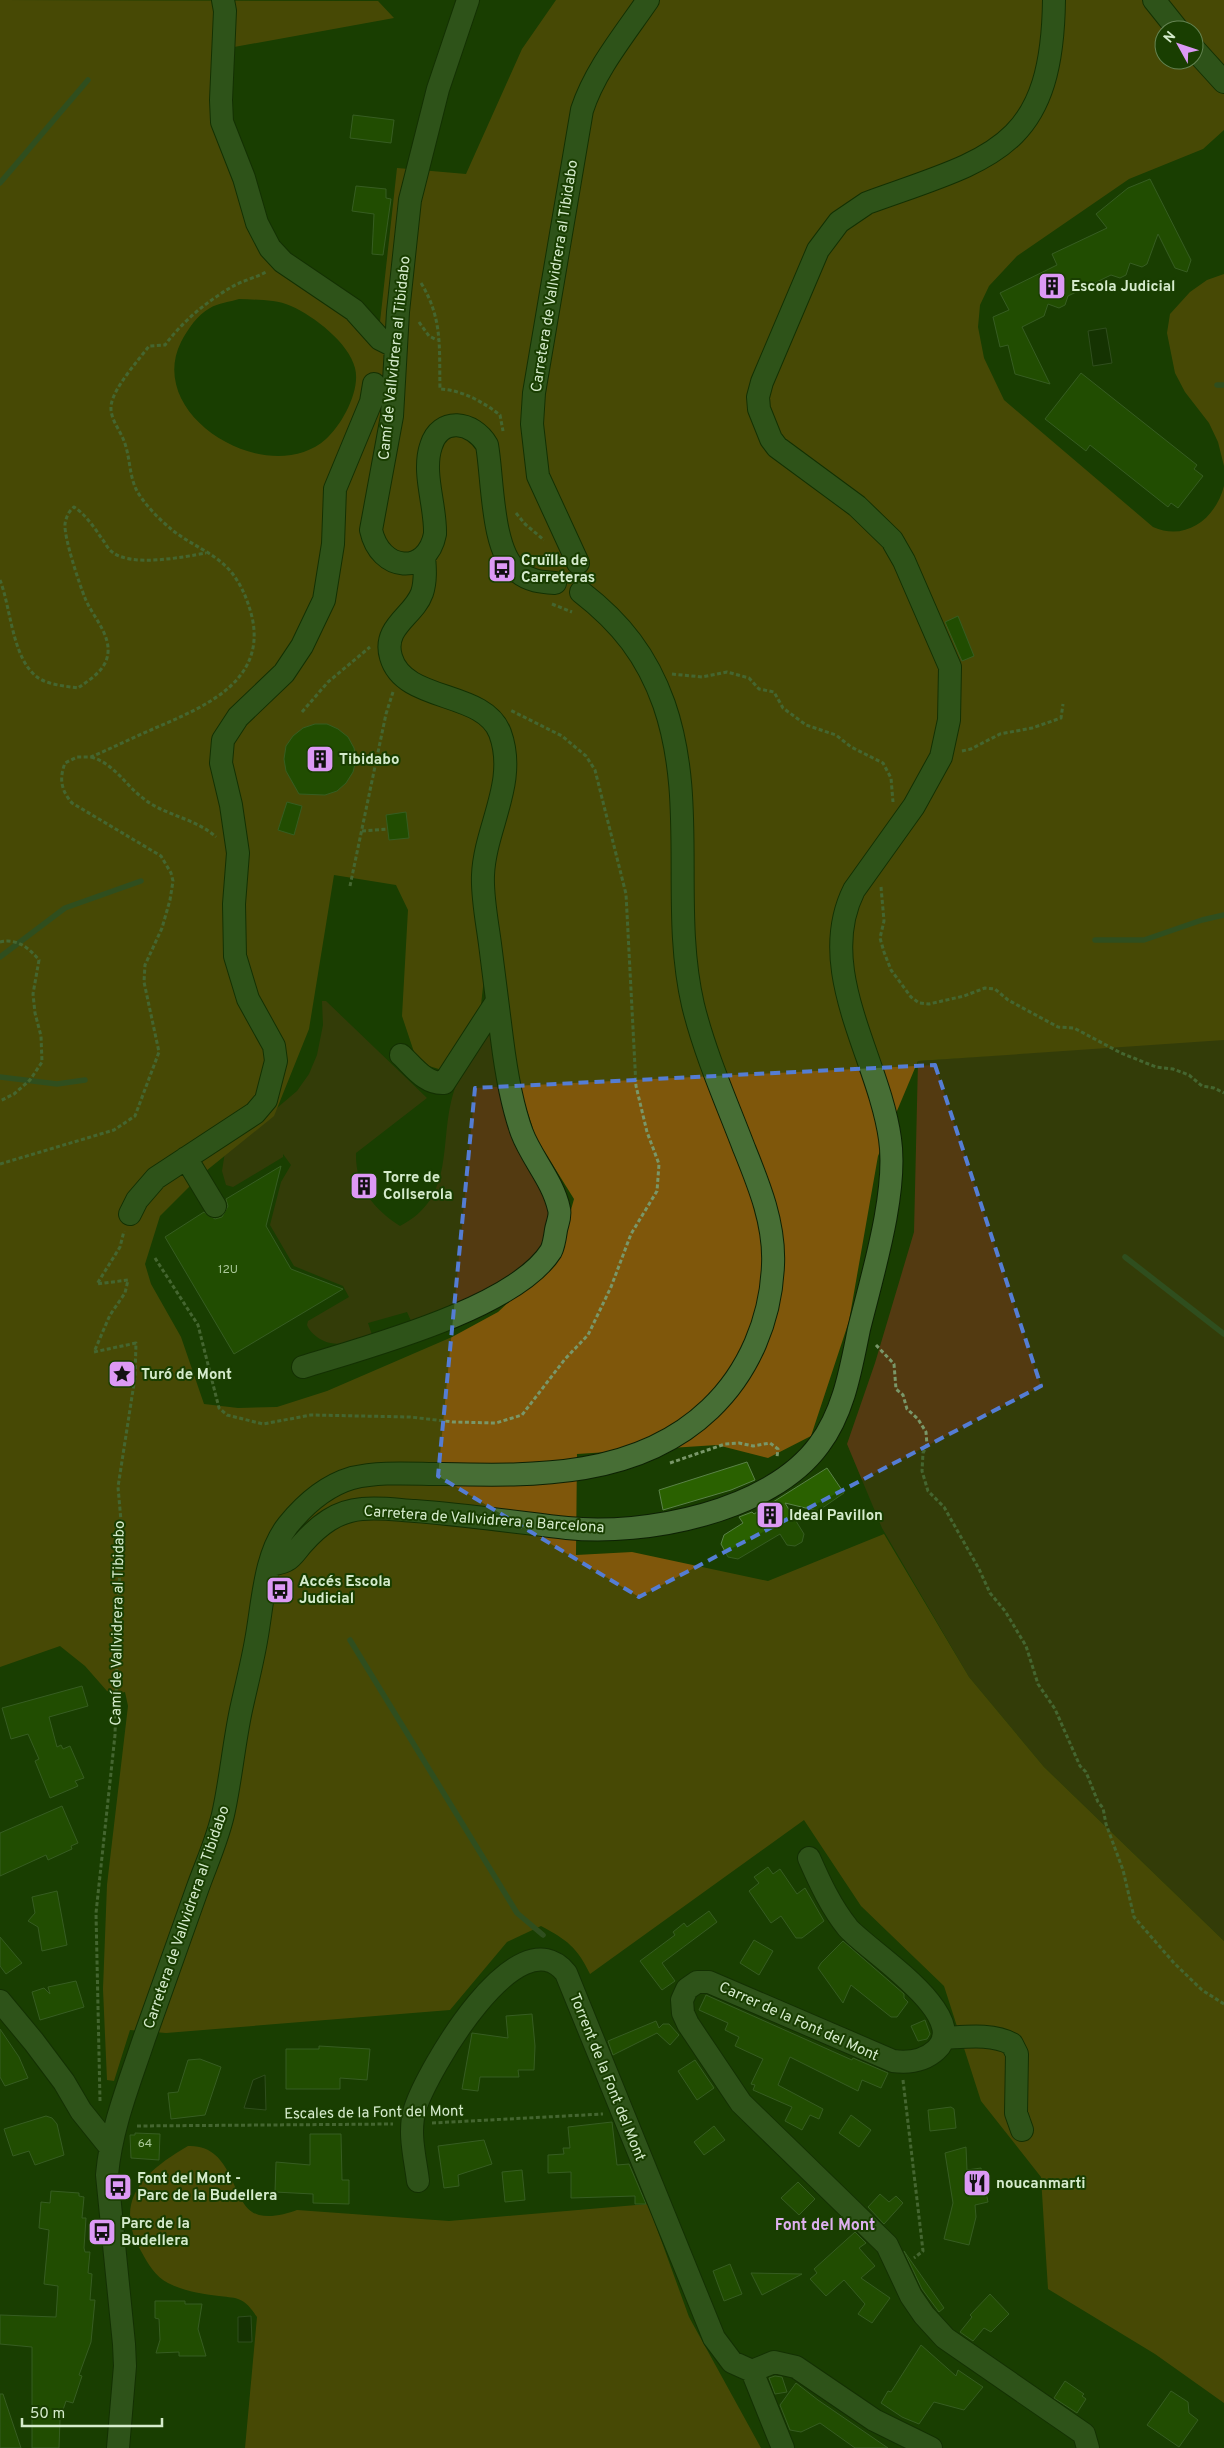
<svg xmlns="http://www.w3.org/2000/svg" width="1224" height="2448" font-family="Overpass,sans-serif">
  <rect width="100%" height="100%" fill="#193e01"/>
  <path fill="#533a11" d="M322,1001H326L427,1098L356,1153C355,1186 373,1209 400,1226C457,1197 438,1141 454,1091C460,1073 479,1048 489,1031L553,1218L539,1254L497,1286L412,1323L407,1312L368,1323L372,1335C352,1341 335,1350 317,1337C312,1333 309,1330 307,1325L308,1321L349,1297L343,1286L294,1266L270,1225L281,1182L291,1165L283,1154V1157L233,1187L226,1185L222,1171L225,1152L297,1091L309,1074L317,1055L323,1025Z
    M1224,1038V1941L1044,1767L969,1677L882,1528L847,1444L875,1363L914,1232L918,1061Z"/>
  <path fill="#7f570b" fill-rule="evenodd" d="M0,0L378,1L394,18L234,47L232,115L263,215L277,244L380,322L397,168L466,174L522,49L556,0H1224V130L1203,149L1129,179L1017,256L989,286L980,305L978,327L984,358L1004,400L1153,527C1186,542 1216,518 1224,486V1040L918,1061L878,1156L849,1321L811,1436L768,1458L717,1445L577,1454L576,1555L632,1552L768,1581L884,1534L969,1677L1044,1767L1224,1941V2403L1155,2354L1048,2289L1041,2177L981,2101L944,1986L861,1906L804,1820L590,1974C577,1947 567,1940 541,1926L507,1942L450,2010L166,2033L130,2030L114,2081L107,2080L103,1989L107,1885L128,1706L125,1692L116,1694L107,1691L85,1666L60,1646L0,1667ZM1164,30H1194V60H1164ZM239,299C257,300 275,299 291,306C314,316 349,343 355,368C361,390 342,425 326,439C269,490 144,417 181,342C188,329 197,315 210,308C218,303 230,302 239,299ZM334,875L396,885L408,910L402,1016L414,1052L429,1066L442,1070L481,1005L484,978L536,1138L574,1199L558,1256L498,1312L452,1337L327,1391L277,1407L238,1408L204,1404L181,1337L151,1284L145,1264L160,1216L201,1175L274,1116L309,1029Z
    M1224,274V466L1218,442L1209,423L1185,392L1175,373L1167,333L1170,314L1190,292L1207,280Z
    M188,2146C236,2144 230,2208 259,2215C271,2218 286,2214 297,2210L449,2221L648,2204L689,2317L761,2448H245L257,2317C252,2310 247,2302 238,2299C233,2297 225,2297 219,2296C201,2294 184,2291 168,2283C155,2276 148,2264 141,2251C112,2200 145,2171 188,2146Z"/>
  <path fill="#102704" stroke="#4b6240" d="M1106,328L1112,363L1093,366L1088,331Z
    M265,2075L266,2110L244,2108L253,2080Z
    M251,2316L252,2342H238V2317Z"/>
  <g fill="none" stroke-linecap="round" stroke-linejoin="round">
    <path stroke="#4b6240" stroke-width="5.5" d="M0,183L88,80
      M1217,385H1224
      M1095,940H1144L1202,920L1224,915
      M0,957L65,908L141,881
      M0,1077L57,1084L85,1080
      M1125,1257L1224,1334
      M350,1640L517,1913L543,1935"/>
  </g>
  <path fill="#2a6100" stroke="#5a8248" d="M353,115L394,120L391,143L350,138Z
    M1150,179L1191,260L1187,272L1175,268L1158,234L1147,264L1142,267L1130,263L1126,275L1120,278L1111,275L1068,296L1065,305L1059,308L1048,304L1044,316L1022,327L1050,384L1015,374L1008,345L1000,347L993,317L1009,310L1000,293L1057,265L1052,254L1107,228L1096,214L1128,188Z
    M356,186L386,189V198L391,199L383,255L372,254L374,214L352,211Z
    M1081,373L1197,465L1194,469L1203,476L1178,508L1171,503L1168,507L1090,445L1086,451L1045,419Z
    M958,616L974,656L962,661L945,622Z
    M315,724H327L338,729L348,737L354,748L356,760L353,772L346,783L337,791L325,795L299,794L286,771L284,759L286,746L293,736L303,728Z
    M287,802L302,806L294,835L278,830Z
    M406,812L409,838L389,840L386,815Z
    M281,1166L266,1226L291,1269L343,1289L234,1354L165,1237L204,1212L215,1219L222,1217L228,1206L226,1199Z
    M747,1462L755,1480L731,1490L663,1510L659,1490Z
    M827,1468L844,1493L818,1511L785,1503L804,1534L802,1542L795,1546L787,1545L780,1534L738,1559L728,1557L721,1544L724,1535L743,1523L739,1517L752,1512L754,1514Z
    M82,1686L88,1706L49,1717L57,1747L61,1745L63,1749L70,1746L84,1778L75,1781L78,1786L50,1798L35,1761L39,1759L28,1734L11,1739L2,1708Z
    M62,1806L78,1843L71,1846L72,1849L48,1860L46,1855L0,1876V1833Z
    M768,1867L773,1874L780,1869L797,1894L805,1888L824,1921L802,1938H796L781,1916L771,1923L749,1891L759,1883L754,1877Z
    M57,1891L67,1945L42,1951L38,1927L28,1921L35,1913L32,1897Z
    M709,1911L717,1922L662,1963L675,1981L662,1990L640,1961L675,1935L673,1932L684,1923L687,1927Z
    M0,1937L22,1963L6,1974L0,1966Z
    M754,1940L773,1951L759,1975L740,1963Z
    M843,1941L904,1994V1998L908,2002L897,2017H891L851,1985L843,2003L818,1968L821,1963Z
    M76,1981L84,2007L40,2020L32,1992L44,1988L50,1994L48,1987Z
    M706,1995L852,2060L853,2058L888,2073L881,2088L862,2080L858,2091L790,2057L778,2085L823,2109L819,2119L810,2115L802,2130L785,2121L792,2107L753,2090L755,2085L751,2084L763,2059L735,2046L739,2037L725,2030L728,2023L699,2010Z
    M532,2014L535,2046L534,2070H518L519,2077H480L478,2091L462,2089L472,2033L508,2038L506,2016Z
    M925,2020L930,2034L927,2039L918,2041L911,2026Z
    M656,2021L659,2028L663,2024H669L679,2035L670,2045L657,2033L613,2055L608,2041Z
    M0,2029L19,2057L28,2078L5,2086L0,2077Z
    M319,2046L370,2049L367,2080L340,2078V2089H286V2049H319Z
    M200,2059L221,2067L205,2115L171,2119L168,2093L178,2092L188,2060Z
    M695,2060L714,2088L697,2100L678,2071Z
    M951,2107L954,2109L956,2128L930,2131L928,2110Z
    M851,2115L871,2130L859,2147L839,2133Z
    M46,2116L52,2118L57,2124L64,2155L35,2165L29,2151L13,2156L4,2129Z
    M612,2122L617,2165L629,2164L646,2204H635V2196L571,2198V2172L548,2173V2155L564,2154L563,2148H570L568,2127Z
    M714,2126L725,2140L704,2155L694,2142Z
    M135,2133L160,2134L159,2160L131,2158L130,2135H135Z
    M310,2134H341L342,2180H349V2204L313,2203V2194L275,2192L276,2162L310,2165Z
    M484,2140L492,2164L458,2175L459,2186L444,2188L438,2146Z
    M966,2147L967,2170L981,2168L988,2202L975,2205L976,2217L969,2245L944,2239L953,2203L945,2153Z
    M522,2170L525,2200L505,2202L502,2172Z
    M798,2182L815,2199L799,2215L781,2198Z
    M51,2191L79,2193V2196L84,2197L82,2218H86L84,2248L85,2252H90L88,2273L92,2274L90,2300H95L91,2342L79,2375L82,2376L73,2403L66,2401L60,2419L59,2448H32V2347L0,2344V2315L56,2317L58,2286L44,2284L49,2230L39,2228L41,2202L50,2203Z
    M880,2194L889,2202L896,2196L903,2203L884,2224L868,2207Z
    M855,2232L866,2243L859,2248L875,2266L861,2278L890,2298L872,2323L858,2314L865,2304L844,2280L826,2296L810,2279L817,2273L814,2269Z
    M904,2251L944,2308L939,2312L922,2289Z
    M730,2264L742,2294L724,2301L713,2271Z
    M751,2273L802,2274L762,2295Z
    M990,2294L1009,2314L991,2332L984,2328L973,2341L960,2332L972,2317L970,2315Z
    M155,2301H185V2304H202L198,2329L206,2356H179V2352L156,2353L160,2340L159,2319L155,2318Z
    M921,2345L956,2376L958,2370L983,2387L964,2410L934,2402L919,2424L902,2417L881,2403L888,2391L891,2392Z
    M775,2376L782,2377L787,2392L775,2394L769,2378Z
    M1065,2381L1084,2394L1082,2396L1086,2399L1077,2413L1054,2398Z
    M796,2383L818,2400L888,2448H855L820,2423L801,2432L790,2430L780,2405Z
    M1171,2391L1188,2402L1189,2413L1198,2420L1179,2447L1147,2425Z
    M0,2394H3L21,2448H0Z"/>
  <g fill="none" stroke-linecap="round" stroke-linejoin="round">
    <defs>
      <path id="minor" d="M223,0L225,11L221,100L222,122L244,178L257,223L270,248L283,262L354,310L380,339L396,347
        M468,0L438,89L410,200L398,312L392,416L371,530C380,572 427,576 435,534C436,506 422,473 431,446C440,416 473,421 487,445C493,478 491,551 518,572C529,581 541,582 555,583
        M1154,0L1178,30
        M1194,49L1224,82
        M578,563L538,476L532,424L534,393L582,110C595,70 624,35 648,0
        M401,1055C414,1067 425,1084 444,1083L497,1001
        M186,1158L215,1206
        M130,1214L137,1200L156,1178L255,1113L266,1100L276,1061L274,1046L248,999L235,956L234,904L238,853L231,805L221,763L223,740L238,717L284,673L302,646L324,600L333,544L335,489L371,402L374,384
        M303,1367C367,1347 515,1308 551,1251C554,1245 555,1237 556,1230C557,1224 561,1216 559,1209C553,1181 532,1159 522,1133C511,1103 506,1071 502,1039C498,1007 494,975 490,944C487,921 482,897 483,875C485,827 518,782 500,733C484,690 404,703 391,657C382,627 414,616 422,593C426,581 425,568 424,556
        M270,1565C275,1564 283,1563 287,1560C293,1557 298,1548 303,1543C319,1525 337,1511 362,1509C380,1507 398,1510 415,1511C466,1515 516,1522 567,1528C645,1536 770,1512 819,1445C844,1412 851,1368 859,1329C872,1276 898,1192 890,1139C879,1058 814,970 854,890L914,806L941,757L949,720L950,667L904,561L892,540L857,506L777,447L771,439L759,409L758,397L762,382L818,250L839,222L867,203C991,158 1052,151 1054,0
        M809,1858C820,1883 831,1907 848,1928C868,1951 973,2016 936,2050C924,2061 908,2063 893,2061L709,1982H697L687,1989L682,2000L683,2013L688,2024L741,2103L887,2245L911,2296L924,2315L945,2338L1084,2434L1088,2448
        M0,2001L34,2042L64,2082L81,2111L110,2147
        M943,2038C965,2037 992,2033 1012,2044L1017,2054L1016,2113L1022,2130
        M418,2181C415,2157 408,2132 415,2109C427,2071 518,1913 566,1973L714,2338L732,2362L752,2371L783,2448
        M752,2371L774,2362L796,2367L874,2420L931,2448
        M118,2448L125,2366L124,2344L107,2175C111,2128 129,2084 144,2039C162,1988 180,1937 198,1887C207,1862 219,1836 224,1810C231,1777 234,1743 241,1710C246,1687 252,1664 256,1641C263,1604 264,1555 288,1525C305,1504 325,1486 352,1478C381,1471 413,1474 443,1474C535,1476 638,1478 710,1409C749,1372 771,1319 773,1265C775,1224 759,1185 744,1148C726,1101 705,1054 693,1005C670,906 698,802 664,704C647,656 621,623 581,592"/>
    </defs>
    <use href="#minor" stroke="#0d2104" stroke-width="24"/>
    <path stroke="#799769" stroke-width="3" stroke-dasharray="4 2.5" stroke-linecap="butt" d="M421,283C443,319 439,348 440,389C462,390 483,402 500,415L503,431
      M419,322L429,336L437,340
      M516,513L525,524L544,540
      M0,580C11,608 12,658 37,677C48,685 65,686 78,688C88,681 101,673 106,661C115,638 93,618 85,598C79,583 64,538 65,524C66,517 69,511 74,507C85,514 94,527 102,539C105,542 107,548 111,551C129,568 184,557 206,553
      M552,604L572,612
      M672,674L702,677L727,672L749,678L759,689L774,692L783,708L806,725L836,735L851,747L883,763L891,778L893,802
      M302,712L328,682L370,647
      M962,751L971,749L1000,734L1032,728L1061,718L1063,704
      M91,757C115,764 125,785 144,799C166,816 195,818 216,837
      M362,831L388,829
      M350,886L386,714L393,692
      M881,887L884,921L880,938L884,952L891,970L911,997L919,1003L929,1004L964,996L985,988L995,989L1008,1000L1058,1027L1074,1028L1121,1053L1156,1067L1173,1069L1189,1075L1202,1086L1214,1088L1224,1093
      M0,942C17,938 29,948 39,960L33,994L35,1013L41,1036L42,1062L30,1080L14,1094L0,1101
      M0,1164L114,1130L135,1116L159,1052L144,982L145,965L162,928L170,900L173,881L171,873L161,856L72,803C61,790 59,779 65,763L77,757H91C112,748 132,738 153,729C201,708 267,683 252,617C248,601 242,586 232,573C216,553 190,545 171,529C159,519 143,503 136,489C129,474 130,456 124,441C120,430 110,419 111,406C113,388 138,361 149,346L165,345C182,322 206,302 230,288C241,281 255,278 266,272
      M155,1258L198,1325L219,1408L227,1415L263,1424L311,1415L410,1417L453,1422L496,1423L522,1415L565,1359L588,1335L611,1287L631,1234L657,1191L659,1164L647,1132L636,1086L626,894L595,770L586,756L562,736L510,710
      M876,1345L894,1364L896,1389L903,1395L907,1409L918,1419L926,1432L927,1445L923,1453L922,1471L928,1491L944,1507L979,1569L990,1593L1005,1611L1026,1646L1038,1684L1055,1709L1080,1766L1086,1772L1098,1802L1103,1808L1106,1824L1123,1870L1134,1917L1174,1963L1202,1990L1224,2004
      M670,1463L725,1444L739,1443L753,1446L770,1443L778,1449L777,1457
      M903,2080L923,2251L914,2258
      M100,2101L96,1913L115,1735L121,1521L118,1487L135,1377L136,1343L94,1352L110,1315L125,1293L128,1280L97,1284L120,1247L124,1231
      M432,2123L603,2114
      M137,2126L393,2124"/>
    <use href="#minor" stroke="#476e35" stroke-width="22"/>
  </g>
  <path d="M0 0H1224V2448H0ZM935,1065L1041,1386L639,1597L438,1476L475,1088Z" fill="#193e01" fill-opacity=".55" fill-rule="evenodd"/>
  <path fill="none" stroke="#547dd4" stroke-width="4" stroke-dasharray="10 6" stroke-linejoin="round" d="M935,1065L1041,1386L639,1597L438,1476L475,1088Z"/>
  <defs>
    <symbol id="building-square" viewBox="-11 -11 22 22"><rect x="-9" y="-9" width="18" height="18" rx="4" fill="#dc99f5" stroke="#193e01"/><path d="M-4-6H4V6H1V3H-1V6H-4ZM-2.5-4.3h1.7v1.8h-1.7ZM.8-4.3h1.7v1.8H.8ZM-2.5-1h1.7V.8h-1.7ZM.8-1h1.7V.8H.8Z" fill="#111"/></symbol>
    <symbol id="bus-square" viewBox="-11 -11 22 22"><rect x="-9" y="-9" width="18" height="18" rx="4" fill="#dc99f5" stroke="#193e01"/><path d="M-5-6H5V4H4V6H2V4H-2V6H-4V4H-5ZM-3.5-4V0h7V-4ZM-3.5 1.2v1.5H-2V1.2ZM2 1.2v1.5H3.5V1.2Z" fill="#111"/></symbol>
    <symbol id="sight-square" viewBox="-11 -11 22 22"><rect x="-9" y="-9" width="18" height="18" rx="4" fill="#dc99f5" stroke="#193e01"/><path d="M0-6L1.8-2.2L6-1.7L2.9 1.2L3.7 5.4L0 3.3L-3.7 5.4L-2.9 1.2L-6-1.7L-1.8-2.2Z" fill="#111"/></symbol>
    <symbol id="restaurant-square" viewBox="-11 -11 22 22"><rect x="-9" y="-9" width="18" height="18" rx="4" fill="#dc99f5" stroke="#193e01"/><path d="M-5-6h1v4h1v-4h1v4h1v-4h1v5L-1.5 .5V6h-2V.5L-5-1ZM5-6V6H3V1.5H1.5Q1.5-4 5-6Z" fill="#111"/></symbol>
  </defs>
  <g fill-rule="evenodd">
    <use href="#building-square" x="1036" y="270" width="32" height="32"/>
    <use href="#bus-square" x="486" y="553" width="32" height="32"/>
    <use href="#building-square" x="304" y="743" width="32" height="32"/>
    <use href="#building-square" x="348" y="1170" width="32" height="32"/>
    <use href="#sight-square" x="106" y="1358" width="32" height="32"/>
    <use href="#building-square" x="754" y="1499" width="32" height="32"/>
    <use href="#bus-square" x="264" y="1574" width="32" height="32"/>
    <use href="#restaurant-square" x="961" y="2167" width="32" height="32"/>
    <use href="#bus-square" x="102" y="2171" width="32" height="32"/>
    <use href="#bus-square" x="86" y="2216" width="32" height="32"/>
  </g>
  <g text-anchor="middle" stroke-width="4" stroke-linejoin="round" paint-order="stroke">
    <g font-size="12" fill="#aac899">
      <text x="228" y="1273">12U</text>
      <text x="145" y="2147">64</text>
    </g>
    <g font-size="15" fill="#d5ebcc" stroke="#193e01">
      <text transform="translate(554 276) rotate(-81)" y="5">Carretera de Vallvidrera al Tibidabo</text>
      <text transform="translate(394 358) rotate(-84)" y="5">Camí de Vallvidrera al Tibidabo</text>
      <text transform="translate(484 1519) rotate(4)" y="5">Carretera de Vallvidrera a Barcelona</text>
      <text transform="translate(117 1623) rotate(-89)" y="5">Camí de Vallvidrera al Tibidabo</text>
      <text transform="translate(186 1917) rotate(-71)" y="5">Carretera de Vallvidrera al Tibidabo</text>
      <text transform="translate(799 2021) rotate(24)" y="5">Carrer de la Font del Mont</text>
      <text transform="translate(608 2077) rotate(68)" y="5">Torrent de la Font del Mont</text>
      <text transform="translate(374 2112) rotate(-1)" y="5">Escales de la Font del Mont</text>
    </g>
    <g font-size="15" font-weight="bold" fill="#d5ebcc" stroke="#193e01" text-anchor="start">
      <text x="1071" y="291">Escola Judicial</text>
      <text x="521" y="565">Cruïlla de<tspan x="521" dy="17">Carreteras</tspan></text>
      <text x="339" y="764">Tibidabo</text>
      <text x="383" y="1182">Torre de<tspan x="383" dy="17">Collserola</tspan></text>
      <text x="141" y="1379">Turó de Mont</text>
      <text x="789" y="1520">Ideal Pavillon</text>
      <text x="299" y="1586">Accés Escola<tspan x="299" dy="17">Judicial</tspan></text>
      <text x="137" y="2183">Font del Mont -<tspan x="137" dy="17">Parc de la Budellera</tspan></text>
      <text x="996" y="2188">noucanmarti</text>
      <text x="121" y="2228">Parc de la<tspan x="121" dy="17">Budellera</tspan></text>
    </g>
    <g font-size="16" font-weight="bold" fill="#deb0ef" stroke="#193e01">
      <text x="825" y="2230">Font del Mont</text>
    </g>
  </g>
  <g transform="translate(1179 45) rotate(310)"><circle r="24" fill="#193e01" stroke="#648352"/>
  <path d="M0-4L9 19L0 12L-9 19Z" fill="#dc99f5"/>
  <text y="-8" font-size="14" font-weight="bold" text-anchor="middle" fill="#d5ebcc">N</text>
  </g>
  <path d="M22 2418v8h140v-8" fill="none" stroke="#d5ebcc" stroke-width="2.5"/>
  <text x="30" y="2418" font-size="15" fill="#d5ebcc" stroke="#193e01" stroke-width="4" paint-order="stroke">50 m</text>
</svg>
